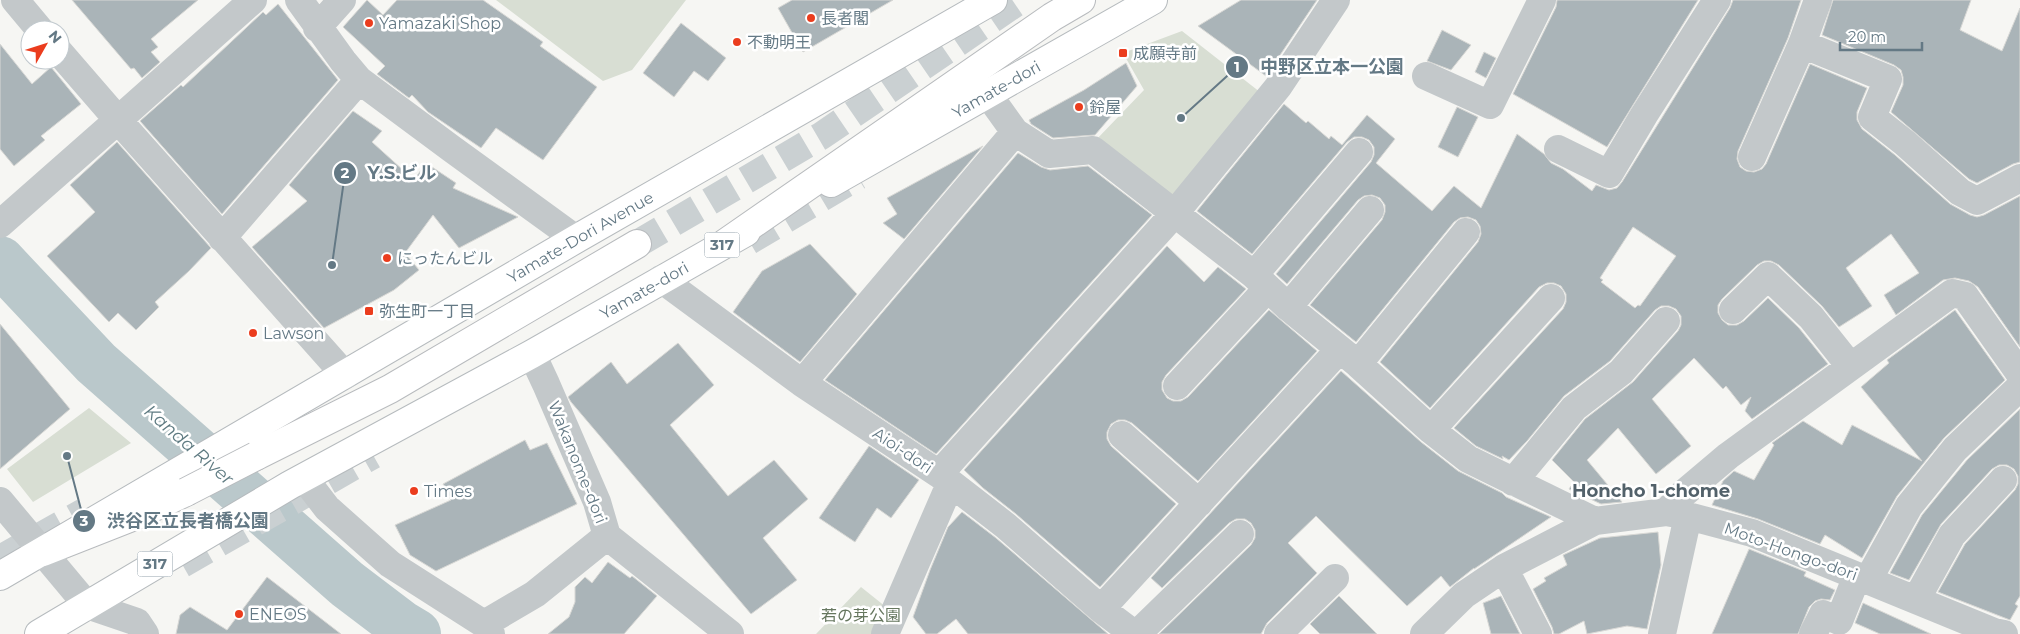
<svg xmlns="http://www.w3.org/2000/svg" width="2020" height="634" font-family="Montserrat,'Noto Sans JP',sans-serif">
  <rect width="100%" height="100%" fill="#f6f6f3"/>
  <path fill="#d8ded3" d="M496,0H686L632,70L603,81Z
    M1182,31L1265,96L1174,207L1095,141L1144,90L1123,53Z
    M89,408L131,443L33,502L7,469Z
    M861,587L886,607L872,634H816Z"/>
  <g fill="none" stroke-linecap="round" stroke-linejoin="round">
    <path stroke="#bac8cb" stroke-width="50" d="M0,261L96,363L347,584L401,625L416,634"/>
  </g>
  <path fill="#aab4b8" stroke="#d8d8d5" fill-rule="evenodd" d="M72,0H198L151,39L158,47L151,52L160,62L142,78L134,68L131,69Z
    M367,0L383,15L397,0H483L543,42L540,46L597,87L543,160L496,128L481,148L428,112L412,95L409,98L377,74L385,66L343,27Z
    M792,0H893L803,52L778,8Z
    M1241,0H1317L1266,76L1198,26Z
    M1557,0H1698L1607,147L1513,94L1556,7Z
    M1733,0H1801L1788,38L1738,151L1737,159L1740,167L1746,171L1754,172L1762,169L1766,164L1810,64L1867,88L1857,112V120L1862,129L1895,155L1950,204L1970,215L1977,217L1984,215L2020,196V347L1978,287L1969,281L1955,278L1943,280L1896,315L1884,295L1919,273L1891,234L1846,268L1872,306L1839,327L1822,306L1779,265L1771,261H1764L1757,265L1722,299L1718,305V313L1722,320L1728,325H1737L1744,321L1768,298L1799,328L1828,364L1752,419L1745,411L1751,397L1741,405L1726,386L1723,389L1694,358L1652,399L1691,446L1656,474L1618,428L1587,460L1622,502L1601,504L1569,489L1574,482L1552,460L1585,419L1633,382L1678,331L1681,325V316L1676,309L1669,306H1661L1655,310L1610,361L1564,396L1527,441L1509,460L1502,456L1503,459L1476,446L1454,428L1563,309L1566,302V294L1561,286L1554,283H1547L1539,287L1430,408L1380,362L1478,242L1481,234L1480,226L1476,220L1468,217L1460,218L1454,222L1356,342L1310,305L1382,220L1385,212V205L1380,198L1372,195L1364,196L1358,200L1287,284L1276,274L1371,162L1374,155V147L1369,140L1362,137H1354L1347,142L1252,254L1197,211L1284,104L1306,123L1308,121L1329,139L1331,136L1342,145L1367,115L1395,139L1376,163L1432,211L1454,186L1481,208L1517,134L1544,154L1551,163L1563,169L1592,191L1596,185L1609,190L1617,188L1622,182L1730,8ZM1633,227L1676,256L1640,306L1638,305L1635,308L1601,282L1603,280L1600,278Z
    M1833,0H1971L1960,30L2002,51L2020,8V162L2013,164L1977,183L1969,179L1891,112L1903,85V77L1901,70L1894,65L1822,35Z
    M278,4L338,80L222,214L140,121L181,85L183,87L263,12L266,15Z
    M681,23L726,58L708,81L694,71L674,97L643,73Z
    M1442,30L1471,45L1451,70L1427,61Z
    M0,44L32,84L51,67L81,104L41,136L45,140L14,166L0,149Z
    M1484,52L1496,58L1486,78L1475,72Z
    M1126,63L1137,86L1095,135L1053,138L1031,124L1029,120L1084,90Z
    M1457,107L1478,117L1458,157L1438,147Z
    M353,111L382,131L372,142L414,180L426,163L456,183L453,188L518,217L459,248L433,215L405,253L419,270L394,290L324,328L252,247L307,201L289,185Z
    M117,142L211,248L189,271L155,302L159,307L136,330L118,313L109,322L47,256L95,212L70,185Z
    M983,146L904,239L883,223L897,214L887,198Z
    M1018,153L1041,167L1050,170L1088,166L1152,215L936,454L825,380Z
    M810,244L857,294L800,362L733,312L762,271Z
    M1167,246L1204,282L1218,267L1246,289L1166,375L1162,382V390L1167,398L1173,401H1181L1188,397L1269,310L1317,351L1198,481L1132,423L1125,420H1118L1111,424L1107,432V439L1111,446L1176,504L1100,587L1016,514L983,488L964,470Z
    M1955,310L2005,380L1944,438L1897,496L1862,558L1825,535L1820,544L1758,519L1712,505L1723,481L1734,471L1754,480L1774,445L1772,443L1803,421L1842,445L1852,425L1922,461L1861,387L1889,363L1887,360Z
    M0,324L70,409L0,469Z
    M678,343L714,385L670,425L728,496L774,460L808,499L763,538L797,580L751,614L571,402L568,397L611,362L627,384Z
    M1341,371L1421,442L1458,471L1502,493L1506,497L1551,517L1474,569V568L1450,587L1441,576L1407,606L1316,516L1288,543L1317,573L1267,623L1261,634H1159L1251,545L1255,538V530L1251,523L1245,519H1236L1229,523L1162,588L1151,578Z
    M2020,409V596L2015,604L2018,606L2010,620L1938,592L1965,544L2015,490L2018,484V476L2014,469L2007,465H1999L1992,469L1941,524L1909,580L1890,573L1922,515L1967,460Z
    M525,440L530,450L547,443L577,504L436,571L410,555L395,525L451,500L443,484Z
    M869,446L919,480L891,518L877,508L855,542L819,518Z
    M962,512L996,538L1108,634H968L956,619L937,634H926L913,617L930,570L948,527Z
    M1658,532L1661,565L1647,629L1627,626L1587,634L1584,621L1559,634H1554L1552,627L1533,589L1546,581L1544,578L1567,565L1563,555L1600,538Z
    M1749,549L1806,572L1804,576L1835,590L1830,600L1821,599L1815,601L1809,607L1798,634H1712Z
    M608,562L630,578L632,576L657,596L624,634H548L569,617L575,602V587L585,577L592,583Z
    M267,577L341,634H176L180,615L190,607L227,630Z
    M1339,596L1377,634H1320L1310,624Z
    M1501,596L1520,634H1491L1483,603Z
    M1863,603L1931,634H1880L1855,623Z"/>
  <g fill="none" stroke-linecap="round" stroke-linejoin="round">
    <path stroke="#cad0d2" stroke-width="28" stroke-dasharray="28 14" stroke-linecap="butt" d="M749,241L858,176
      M637,244L821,136L1020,0
      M0,559L84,512
      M182,564L373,455"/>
    <defs>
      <g id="major">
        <path id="s1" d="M831,183L1153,0"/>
        <path id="s2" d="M0,576L576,239L993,0"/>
        <path id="s3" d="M39,634L290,485L532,354L746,232"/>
      </g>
      <path id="highway" d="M724,244L1052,17L1081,0
        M256,456L390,389L637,244
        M43,552L137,515L186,492"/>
    </defs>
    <use href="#major" stroke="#b6bbbe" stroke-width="30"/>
    <use href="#highway" stroke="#b8bbbe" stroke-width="30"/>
    <path stroke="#c3c8ca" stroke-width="28" d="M15,0L40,30
      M253,0L118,120L345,375
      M299,0L343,61L359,80L452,149L576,239
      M1818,0L1802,44L1888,79L1872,117L1905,143L1960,192L1977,201L2020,178
      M317,28L342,0
      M1426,76L1490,105L1542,0
      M987,93L1015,132L1049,154L1093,150L1254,275L1288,307L1358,364L1431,430L1468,459L1595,521
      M1558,149L1609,174L1644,115L1717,0
      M1752,157L1802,44
      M0,224L118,120L60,53
      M222,238L359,80
      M1254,275L1359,152
      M661,279L802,383L939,474L1006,526L1101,609L1134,634
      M1288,307L1370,210
      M1733,310L1768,276L1811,317L1850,366
      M532,354L546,384L597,502L607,536L730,634
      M1358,364L1466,232
      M802,383L1015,132
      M1177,386L1268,288
      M1431,430L1551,298
      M1122,435L1199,503
      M939,474L1175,213L1278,87L1336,0
      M304,478L327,508L390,564L484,624L491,634
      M1513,482L1574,408L1621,372L1666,321
      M0,501L87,605L137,622L145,634
      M1666,512L1683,494L1728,456L1952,293L1965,296L2020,374
      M1504,568L1538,634
      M1868,580L1909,506L1955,449L2020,387
      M1916,600L1952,535L2003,480
      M1101,609L1339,350
      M484,624L535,594L607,536
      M885,634L950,484
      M1137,634L1240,534
      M1278,634L1335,578
      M1424,634L1464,595L1504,568L1595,521L1666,512L1688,516L1752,533L1994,632L2004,634
      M1662,634L1688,516
      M1813,634L1823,614L1839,621L1857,576"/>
    <use href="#major" stroke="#fff" stroke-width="28"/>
    <use href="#highway" stroke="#fff" stroke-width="28"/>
    <defs>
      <path id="highway-bridge" d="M186,492L256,456"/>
    </defs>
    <use href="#highway-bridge" stroke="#b8bbbe" stroke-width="30" stroke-linecap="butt"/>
    <use href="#highway-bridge" stroke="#fff" stroke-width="28"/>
  </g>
  <g fill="#eb3d1e" stroke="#fff" stroke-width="2">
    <circle cx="811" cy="18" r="5"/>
    <circle cx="369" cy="23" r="5"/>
    <circle cx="737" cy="42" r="5"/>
    <rect x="1118" y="48" width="10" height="10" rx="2.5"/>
    <circle cx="1079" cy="107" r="5"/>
    <circle cx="387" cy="258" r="5"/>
    <rect x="364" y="306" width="10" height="10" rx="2.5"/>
    <circle cx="253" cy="333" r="5"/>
    <circle cx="414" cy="491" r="5"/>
    <circle cx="239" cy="614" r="5"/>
  </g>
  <g text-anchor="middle" stroke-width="5" stroke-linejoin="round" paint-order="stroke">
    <g fill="#fff" stroke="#92a1aa" stroke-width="1">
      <rect x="704.5" y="232.5" width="35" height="25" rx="4"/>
      <rect x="137.5" y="551.5" width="35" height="25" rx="4"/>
    </g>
    <g font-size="15" font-weight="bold" fill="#647985">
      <text x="722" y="250">317</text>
      <text x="155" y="569">317</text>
    </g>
    <g font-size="16" fill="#647985" stroke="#fff" text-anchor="start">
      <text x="821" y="24">長者閣</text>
      <text x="379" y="29">Yamazaki Shop</text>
      <text x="747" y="48">不動明王</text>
      <text x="1133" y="59">成願寺前</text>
      <text x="1089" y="113">鈴屋</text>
      <text x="397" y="264">にったんビル</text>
      <text x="379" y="317">弥生町一丁目</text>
      <text x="263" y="339">Lawson</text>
      <text x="424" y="497">Times</text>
      <text x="249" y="620">ENEOS</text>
    </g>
    <g font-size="16" fill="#647985" stroke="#fff">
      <text dy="6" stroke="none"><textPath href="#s1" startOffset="190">Yamate-dori</textPath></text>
      <text dy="6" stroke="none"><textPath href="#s2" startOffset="672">Yamate-Dori Avenue</textPath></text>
      <text dy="6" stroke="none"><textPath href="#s3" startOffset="696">Yamate-dori</textPath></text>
      <text transform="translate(903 450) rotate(34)" y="6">Aioi-dori</text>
      <text transform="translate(578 462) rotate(68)" y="6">Wakanome-dori</text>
      <text transform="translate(1791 551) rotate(20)" y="6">Moto-Hongo-dori</text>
    </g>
    <g font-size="16" fill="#66775f" stroke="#fff">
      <text x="861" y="621">若の芽公園</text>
    </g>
    <g font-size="18" font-style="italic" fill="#5f7b82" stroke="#fff">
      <text transform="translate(189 445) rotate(41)" y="6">Kanda River</text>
    </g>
    <g font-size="18" font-weight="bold" fill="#52616a" stroke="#fff">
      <text x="1651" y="497">Honcho 1-chome</text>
    </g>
  </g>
  <path fill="none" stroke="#647985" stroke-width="2" d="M1181 118L1237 67M332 265L345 173M67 456L84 521"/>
  <g fill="#647985" stroke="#fff" stroke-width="2">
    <circle cx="1181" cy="118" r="5"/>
    <circle cx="332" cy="265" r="5"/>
    <circle cx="67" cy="456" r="5"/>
    <circle cx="1237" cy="67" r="12"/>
    <circle cx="345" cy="173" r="12"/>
    <circle cx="84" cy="521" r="12"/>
  </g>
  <g font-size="15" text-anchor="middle" font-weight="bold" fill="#fff">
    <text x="1237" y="72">1</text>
    <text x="345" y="178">2</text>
    <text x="84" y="526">3</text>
  </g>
  <g font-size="18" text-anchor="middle" font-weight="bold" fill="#647985" stroke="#fff" stroke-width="5" stroke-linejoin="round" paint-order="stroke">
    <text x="1332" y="73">中野区立本一公園</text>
    <text x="402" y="179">Y.S.ビル</text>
    <text x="188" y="527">渋谷区立長者橋公園</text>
  </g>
  <g transform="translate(45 45) rotate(51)"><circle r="24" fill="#ffffff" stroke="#c1c9ce"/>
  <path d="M0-4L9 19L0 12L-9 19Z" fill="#eb3d1e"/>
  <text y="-8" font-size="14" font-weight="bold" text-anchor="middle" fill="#647985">N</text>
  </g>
  <path d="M1840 42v8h82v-8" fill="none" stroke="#647985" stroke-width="2.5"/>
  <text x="1848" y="42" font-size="15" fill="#647985" stroke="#ffffff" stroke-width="4" paint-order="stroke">20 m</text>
</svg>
